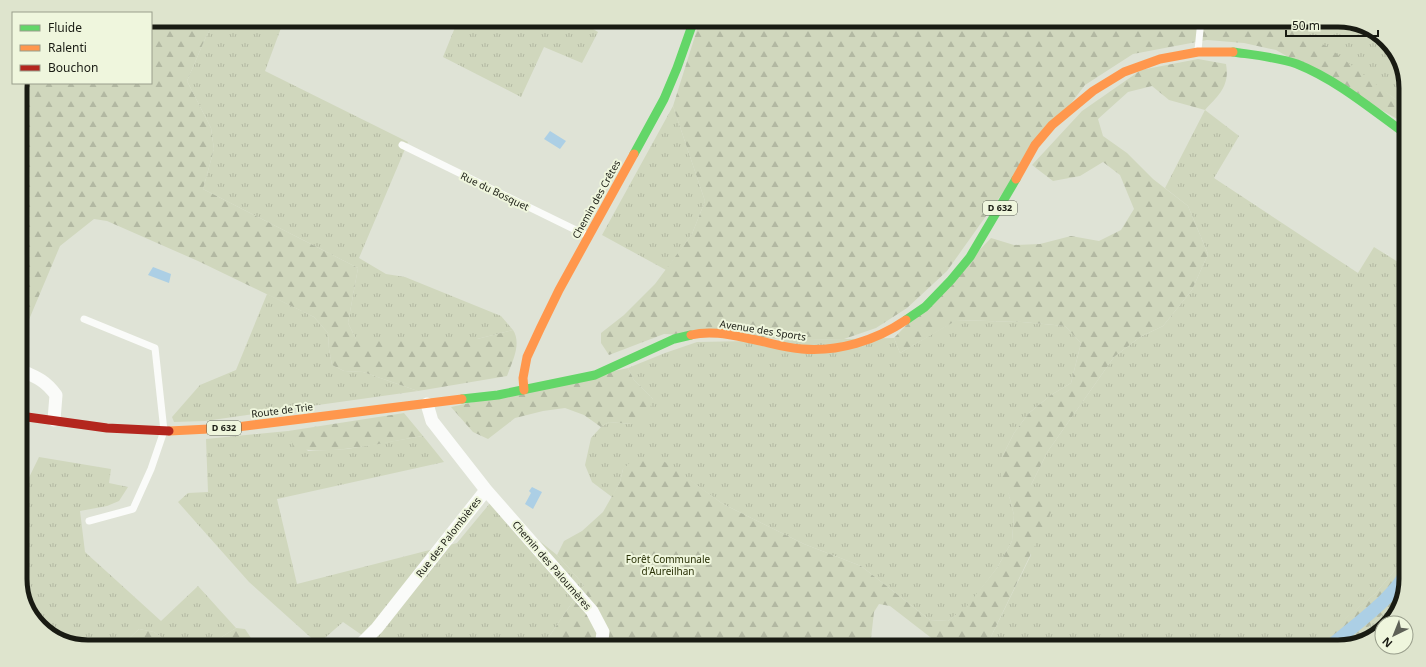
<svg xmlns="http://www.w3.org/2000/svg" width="1426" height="667" font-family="'Noto Sans',sans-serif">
  <defs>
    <pattern id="grass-tufts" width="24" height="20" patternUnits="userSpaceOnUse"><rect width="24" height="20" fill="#d0d7bd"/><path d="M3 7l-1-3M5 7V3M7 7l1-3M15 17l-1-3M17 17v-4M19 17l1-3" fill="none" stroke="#b2b8a2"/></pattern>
    <pattern id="forest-firs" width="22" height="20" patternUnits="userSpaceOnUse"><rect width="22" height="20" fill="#d0d7bd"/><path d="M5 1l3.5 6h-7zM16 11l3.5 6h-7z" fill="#b2b8a2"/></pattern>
  </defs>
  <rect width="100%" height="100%" fill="#dfe3d6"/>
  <path fill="url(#grass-tufts)" d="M215,20H284L265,71L408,142L359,258L386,274L405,277L501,316L513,330L477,339H356L348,323L358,268L203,189L214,149L211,128L187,81L205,39Z
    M458,20H596L593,29L598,32L582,63L544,47L521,97L443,57Z
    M1186,20H1338L1364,25L1394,50L1406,84V106L1286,26Z
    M673,106L705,201L692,234L666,270L602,235Z
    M1205,110L1239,136L1214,178L1358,273L1374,247L1406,267V549L1396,569L1375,594L1321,639L1302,647H986L1031,555V485L1048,451L1114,357L1140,337L1163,326L1192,290L1208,254L1188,206L1165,188Z
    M267,294L314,317L328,333L329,349L332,365L344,371L363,372L418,391L205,421L174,422L172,417L200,385L236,370Z
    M956,320L1022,322L1065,326L1081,343L1071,383L1051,395L1029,413L1014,433L1001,459L1009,495L1014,515L1012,541L997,568L968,606L948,621L930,620L861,566L804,544L723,504L658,458L623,469L620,482L612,497L592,482L585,465L591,438L601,427L609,422L631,424L653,399L634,380L628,368L665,353L697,342L894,338L900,353Z
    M288,431L308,451L347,449L423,436L444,462L277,499L297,584L457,543L491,502L557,555L584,585L542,647H373L375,644L343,622L318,644L249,582L178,502L188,493L208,492L206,439Z
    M39,457L111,469L109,483L128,487L119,501L107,506L80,511L85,552L161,621L198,586L236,628L212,643L192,647H175L154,632L139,629L120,647H88L62,642L34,620L20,583V496Z
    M1403,592L1401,605L1386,623H1382C1382,638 1362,640 1350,643L1400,599Z"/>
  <path fill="url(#forest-firs)" d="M151,20H215L205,39L187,81L211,128L214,149L203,189L358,268L348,323L356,339H477L513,330C522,344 512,362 507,376L418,391L363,372L344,371L332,365L329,349L328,333L314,317L198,261L107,221L94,219L60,246L20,341V84L21,83H151Z
    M700,20H1186L1245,24L1286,26L1328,47L1391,96L1406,106V124L1276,50L1244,43L1207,40L1133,54L1085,85L1001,195L947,271L907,308L876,328L844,339L807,340L664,334L609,355L601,343V333L624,315L655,284L692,234L705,201L673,106Z
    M1198,59L1226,64C1230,86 1219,95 1205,110L1169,100L1152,86L1128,92L1098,119L1103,136L1127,153L1153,179L1188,206L1208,254L1192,290L1163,326L1140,337L1114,357L1048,451L1031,485L1054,506L986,647H943L890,606L879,604L874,612L870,647H542L584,585L557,555L564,541L582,531L603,512L620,482L623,469L636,457H658L723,504L804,544L861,566L930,620L948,621L967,606L997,568L1012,541L1014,515L1009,495L1001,476V459L1014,433L1029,413L1051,395L1071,383L1081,343L1065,326L1022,322L957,320L900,353L894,338L991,238L1014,245L1040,244L1071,236L1099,241L1121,230L1134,209L1120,175L1103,162L1080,176L1053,181L1032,165L1082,111L1141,70Z
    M628,368L634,380L653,399L647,417L631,424L609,422L601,427L584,415L565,408L543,411L515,418L488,439L473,432L451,407Z
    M404,413L423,436C384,442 333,456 294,448L288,431Z
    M1406,549C1406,567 1407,583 1400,599L1350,643L1338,647H1302L1321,638L1375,594L1396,569Z
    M236,628L245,629L257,647H192L212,643Z
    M139,629L154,632L175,647H120Z"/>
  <path fill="#accfe5" d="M550,131L566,141L560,149L544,139Z
    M153,267L171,274L169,283L148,275Z
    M532,487L542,492L533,509L525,504L531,493L529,491Z"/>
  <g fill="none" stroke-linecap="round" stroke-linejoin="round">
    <path stroke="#accfe5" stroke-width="13" d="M1329,647C1348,630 1401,593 1406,570"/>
    <path stroke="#fafbf9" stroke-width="7" d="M1198,50L1201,20
      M402,145L588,236
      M84,319L155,348L164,431L151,469L133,509L89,521"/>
    <path stroke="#fafbf9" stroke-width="13" d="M20,370C36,377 45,380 56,395L54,420
      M486,490L592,611L603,632L601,647
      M358,647L377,628L486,490L432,421L427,404"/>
    <path stroke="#63d668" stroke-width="9" d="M1233,52C1254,55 1277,57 1297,64C1337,80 1371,109 1406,134
      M634,154L664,99L677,68L694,20
      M906,320L925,307L951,280L970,257L1016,179
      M462,399L498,395L595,375L674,339L691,335"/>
    <path stroke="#ff974d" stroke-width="9" d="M1016,179L1035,145L1052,125L1093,91L1124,72L1160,59L1198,52H1233
      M691,335C711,330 731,335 751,339C767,342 785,348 802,349C838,352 875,341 906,320
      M524,390L523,378L527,357L540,329L559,290L634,154
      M169,431L229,428L462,399"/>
    <path stroke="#b3261e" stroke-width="9" d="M20,416L107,428L169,431"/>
  </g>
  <g text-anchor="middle" stroke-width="4" stroke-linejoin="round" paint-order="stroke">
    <g fill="#eff6dd" stroke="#595d50" stroke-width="1">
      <rect x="983" y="201" width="34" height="14" rx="3"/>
      <rect x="207" y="421" width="34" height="14" rx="3"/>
    </g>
    <g font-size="9" font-weight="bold" fill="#191b13">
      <text x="1000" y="211">D 632</text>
      <text x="224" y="431">D 632</text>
    </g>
    <g font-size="10" fill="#191b13" stroke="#eff6dd">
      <text transform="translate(495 191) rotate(26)" y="4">Rue du Bosquet</text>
      <text transform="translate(596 199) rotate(-61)" y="4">Chemin des Crêtes</text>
      <text transform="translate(763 330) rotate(9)" y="4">Avenue des Sports</text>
      <text transform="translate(282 410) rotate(-7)" y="4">Route de Trie</text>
      <text transform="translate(448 537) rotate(-52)" y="4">Rue des Palombières</text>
      <text transform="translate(552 565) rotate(49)" y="4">Chemin des Paloumères</text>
    </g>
    <g font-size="10" fill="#283005" stroke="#eff6dd">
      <text x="668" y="563">Forêt Communale<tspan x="668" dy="12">d'Aureilhan</tspan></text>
    </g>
  </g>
  <path d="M0 0H1426V667H0ZM88 27H1338A61 61 0 0 1 1399 88V579A61 61 0 0 1 1338 640H88A61 61 0 0 1 27 579V88A61 61 0 0 1 88 27Z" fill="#dee4cd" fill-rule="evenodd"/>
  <path fill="none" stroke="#191b13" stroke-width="5" d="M88 27H1338A61 61 0 0 1 1399 88V579A61 61 0 0 1 1338 640H88A61 61 0 0 1 27 579V88A61 61 0 0 1 88 27Z"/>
  <rect x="12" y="12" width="140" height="72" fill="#eff6dd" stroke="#999e8c"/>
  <rect x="20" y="25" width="20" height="6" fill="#63d668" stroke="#999e8c"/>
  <text x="48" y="32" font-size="12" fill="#191b13">Fluide</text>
  <rect x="20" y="45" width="20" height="6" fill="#ff974d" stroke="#999e8c"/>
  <text x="48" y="52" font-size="12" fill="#191b13">Ralenti</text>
  <rect x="20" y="65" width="20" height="6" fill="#b3261e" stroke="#999e8c"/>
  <text x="48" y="72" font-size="12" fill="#191b13">Bouchon</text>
  <g transform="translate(1394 635) rotate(223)"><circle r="19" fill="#eff6dd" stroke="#999e8c"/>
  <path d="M0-3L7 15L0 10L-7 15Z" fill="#5e6157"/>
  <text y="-6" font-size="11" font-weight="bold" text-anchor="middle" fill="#191b13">N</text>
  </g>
  <path d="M1286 30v6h92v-6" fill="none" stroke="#191b13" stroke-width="2"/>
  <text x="1292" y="30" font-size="12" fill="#191b13" stroke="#eff6dd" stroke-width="3" paint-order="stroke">50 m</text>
</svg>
